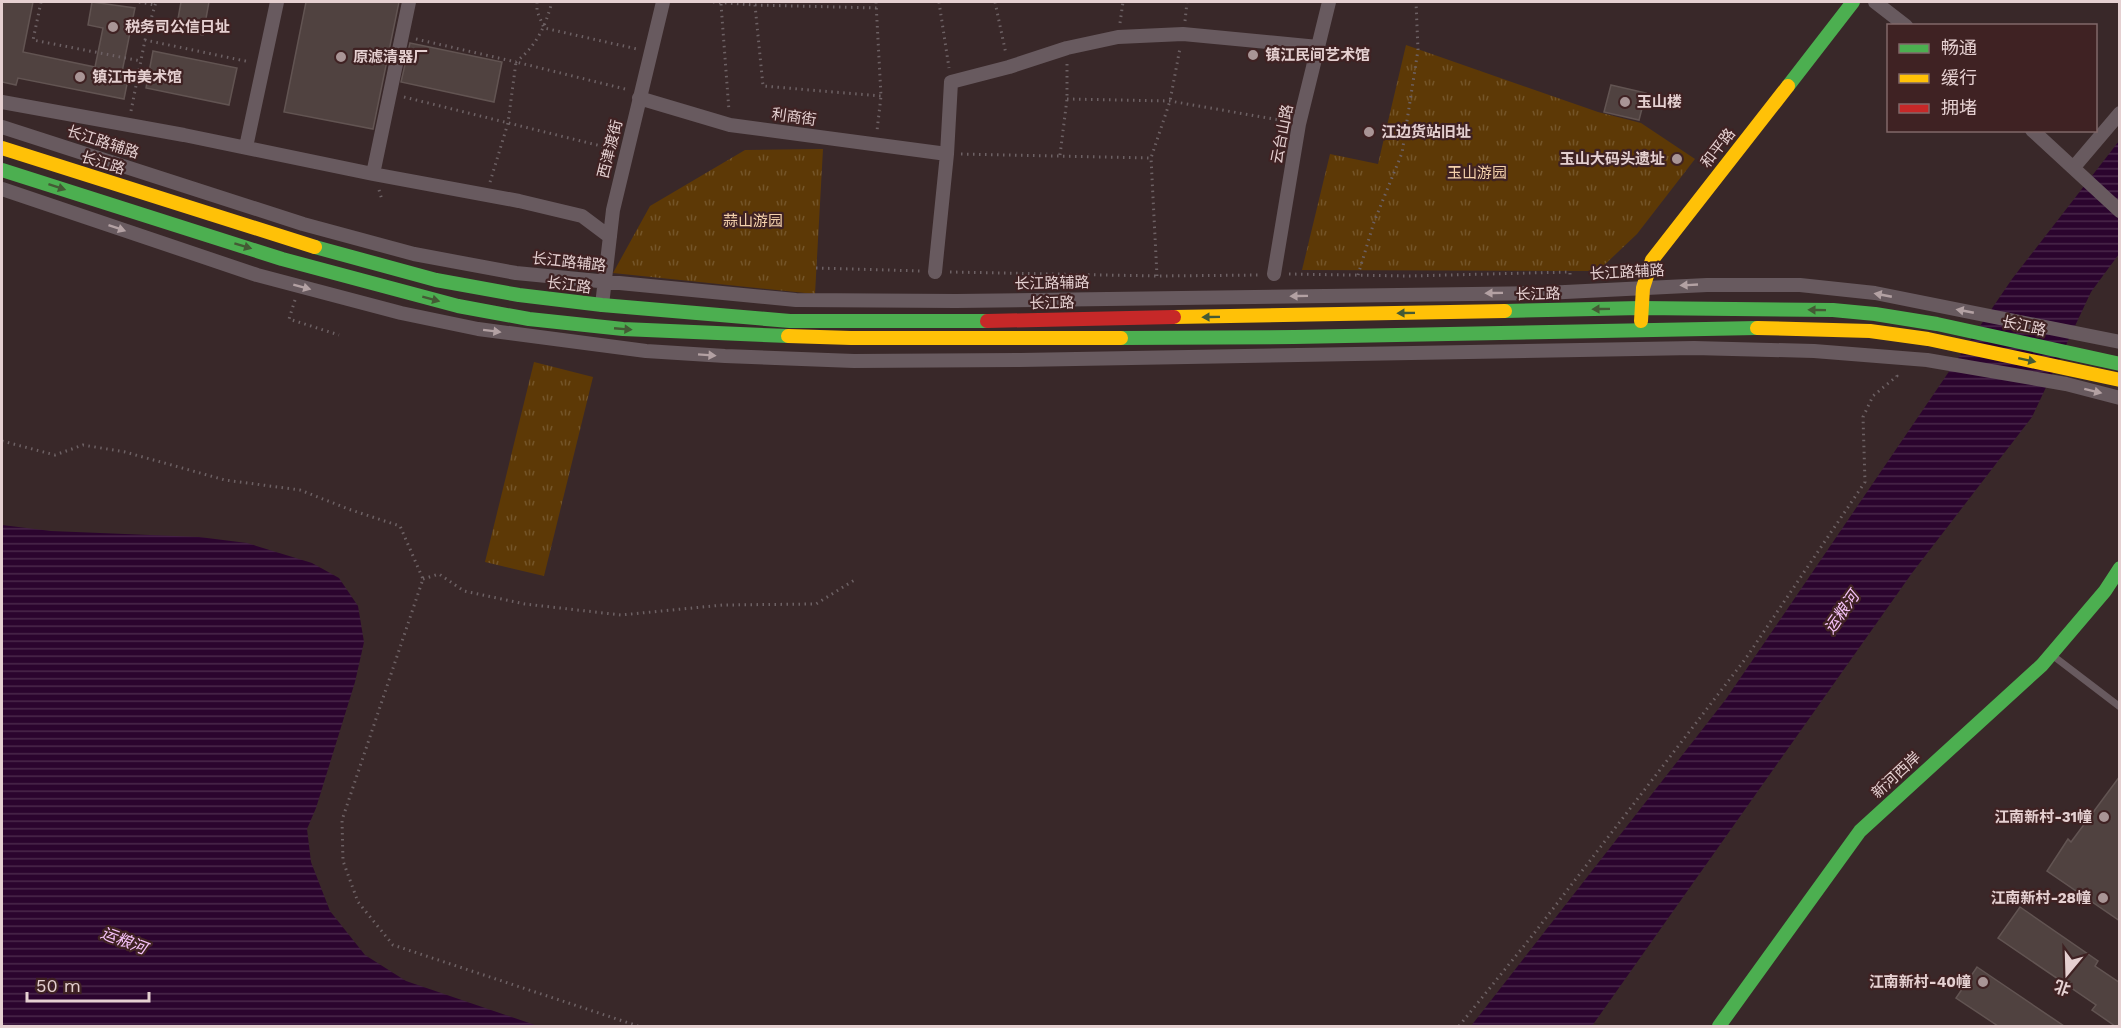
<svg xmlns="http://www.w3.org/2000/svg" width="2121" height="1028" font-family="'Work Sans','Noto Sans SC',sans-serif">
  <defs>
    <pattern id="grass-tufts" width="24" height="20" patternUnits="userSpaceOnUse" patternTransform="scale(1.5)"><rect width="24" height="20" fill="#5d3906"/><path d="M3 7l-1-3M5 7V3M7 7l1-3M15 17l-1-3M17 17v-4M19 17l1-3" fill="none" stroke="#745529"/></pattern>
    <pattern id="water-rules" width="6" height="5" patternUnits="userSpaceOnUse" patternTransform="scale(1.5)"><rect width="6" height="5" fill="#2b042e"/><path d="M0 2.5h6" fill="none" stroke="#4a284b"/></pattern>
  </defs>
  <rect width="100%" height="100%" fill="#392829"/>
  <path fill="url(#grass-tufts)" d="M1406,45L1598,112L1641,123L1695,159L1637,234L1598,271L1302,270L1330,154L1378,164Z
    M823,149L815,294L613,273L650,206L745,150Z
    M534,362L593,377L544,576L485,562Z"/>
  <path fill="url(#water-rules)" d="M2119,141V254L2091,292L2032,417L1912,573L1592,1026H1471L1726,699L2012,279Z
    M2,525L51,531L199,537L247,543L312,563L339,578L358,606L364,642L355,682L316,808L307,829L311,862L330,911L365,955L406,981L538,1026H2Z"/>
  <path fill="#504240" stroke="#625452" stroke-width="1.5" d="M2,2H33L23,52L95,67L103,28L88,25L92,2L135,8L122,72L129,74L124,99L18,78L16,85L2,82Z
    M181,2H209L203,35L176,30Z
    M306,2H399L373,129L284,112Z
    M410,43L502,62L494,102L401,82Z
    M153,51L237,68L229,105L146,88Z
    M1611,85L1646,93L1639,120L1604,112Z
    M2120,776V921L2047,871L2068,839L2071,842Z
    M2020,907L2098,961L2095,966L2120,983V1026H2115L2092,1010L2096,1005L1998,938Z
    M1977,967L2064,1026H1998L1956,998Z"/>
  <g fill="none" stroke-linecap="round" stroke-linejoin="round">
    <path stroke="#6d6164" stroke-width="3" stroke-dasharray="1.5 4.5" stroke-linecap="butt" d="M41,2L33,40L141,61
      M139,2L155,5
      M537,2V11L544,28L637,49
      M713,2L755,5L763,86L881,96
      M876,2L881,96L877,131
      M939,2L949,68
      M995,2L1006,54
      M721,4L729,111
      M755,5L877,8
      M1185,21L1187,2
      M1120,23L1123,2
      M416,39L516,62C537,45 545,27 552,2
      M145,40L156,2
      M404,97L613,149
      M1067,99L1170,101L1285,121
      M131,111L145,40L250,62
      M961,154L1151,158
      M1060,155L1067,99V62
      M490,182L508,123L516,62L629,90
      M379,190L382,200
      M816,268L922,271
      M950,272L1157,276L1261,275
      M1289,274L1408,276L1570,272V278
      M1358,275L1374,222L1402,153L1418,50L1416,2
      M1157,276L1151,158L1170,101L1180,48
      M295,300L289,319L339,335
      M2,441L55,455L83,445L125,452L225,480L300,490L351,510L400,526L423,579L342,820L343,861L358,902L393,945L638,1026
      M423,579L439,574L464,591L525,604L621,615L723,605L816,604L856,579
      M1459,1026L1532,936L1746,658L1865,482L1863,417L1873,396L1897,376L1895,372"/>
    <path stroke="#685a5f" stroke-width="7" d="M2052,655L2120,707"/>
    <path stroke="#685a5f" stroke-width="14" d="M1875,2L1906,26
      M639,98L730,125L947,154
      M2,102L184,135L373,174L519,201L582,216L610,237
      M2,127L303,224L414,254L516,273L796,300L956,301L1545,293L1707,285H1800L1875,293L2120,342
      M2032,130L2120,211
      M246,147L277,2
      M2074,167L2120,113
      M373,174L409,2
      M2,189L257,275L401,313L478,329L646,351L725,356L854,361L1020,360L1694,348L1814,351L1927,360L2066,384L2120,398
      M935,272L947,154L951,82L1009,67L1067,48L1118,37L1183,34L1318,47
      M1274,274L1299,124L1329,2
      M602,305L613,210L663,2"/>
    <path stroke="#4caf50" stroke-width="14" d="M1788,86L1853,2
      M2,170L282,259L458,306L529,319L623,329L788,336
      M315,247L436,280L519,295L602,305L790,321H987
      M1505,311L1641,308L1833,310L1875,314L1937,324L2120,364
      M1121,338L1294,337L1757,328
      M1719,1026L1860,831L2042,665L2105,591L2120,568"/>
    <path stroke="#ffc107" stroke-width="14" d="M2,148L315,247
      M1174,317L1505,311
      M1641,321L1643,288L1652,260L1788,86
      M1757,328L1870,331L1928,339L2120,380
      M788,336L851,338H1121"/>
    <path stroke="#c62828" stroke-width="14" d="M987,321L1174,317"/>
  </g>
  <defs><path id="oneway-solid" d="M-6-.8H1V-3.2L6.5 0L1 3.2V.8H-6Z" transform="scale(1.5)"/></defs>
  <g fill="#445a35">
    <use href="#oneway-solid" transform="translate(57 187) rotate(18)"/>
    <use href="#oneway-solid" transform="translate(243 246) rotate(17)"/>
    <use href="#oneway-solid" transform="translate(431 299) rotate(15)"/>
    <use href="#oneway-solid" transform="translate(1601 309) rotate(179)"/>
    <use href="#oneway-solid" transform="translate(1817 310) rotate(-179)"/>
    <use href="#oneway-solid" transform="translate(1406 313) rotate(179)"/>
    <use href="#oneway-solid" transform="translate(1211 317) rotate(179)"/>
    <use href="#oneway-solid" transform="translate(623 329) rotate(5)"/>
    <use href="#oneway-solid" transform="translate(2027 360) rotate(12)"/>
  </g>
  <g fill="#b3a1a3">
    <use href="#oneway-solid" transform="translate(117 228) rotate(19)"/>
    <use href="#oneway-solid" transform="translate(1689 285) rotate(177)"/>
    <use href="#oneway-solid" transform="translate(302 287) rotate(15)"/>
    <use href="#oneway-solid" transform="translate(1494 293) rotate(179)"/>
    <use href="#oneway-solid" transform="translate(1883 295) rotate(-169)"/>
    <use href="#oneway-solid" transform="translate(1299 296) rotate(179)"/>
    <use href="#oneway-solid" transform="translate(1965 311) rotate(-169)"/>
    <use href="#oneway-solid" transform="translate(492 331) rotate(7)"/>
    <use href="#oneway-solid" transform="translate(707 355) rotate(4)"/>
    <use href="#oneway-solid" transform="translate(2093 391) rotate(14)"/>
  </g>
  <g fill="#a99596" stroke="#3f2223" stroke-width="2">
    <circle cx="113" cy="27" r="6"/>
    <circle cx="1253" cy="55" r="6"/>
    <circle cx="341" cy="57" r="6"/>
    <circle cx="80" cy="77" r="6"/>
    <circle cx="1625" cy="102" r="6"/>
    <circle cx="1369" cy="132" r="6"/>
    <circle cx="1677" cy="159" r="6"/>
    <circle cx="2104" cy="817" r="6"/>
    <circle cx="2103" cy="898" r="6"/>
    <circle cx="1983" cy="982" r="6"/>
  </g>
  <g text-anchor="middle" stroke-width="4.5" stroke-linejoin="round" paint-order="stroke">
    <g font-size="15" font-weight="bold" fill="#e5d0d1" stroke="#3f2223" text-anchor="start">
      <text x="125" y="32">税务司公信日址</text>
      <text x="1265" y="60">镇江民间艺术馆</text>
      <text x="353" y="62">原滤清器厂</text>
      <text x="92" y="82">镇江市美术馆</text>
      <text x="1637" y="107">玉山楼</text>
      <text x="1381" y="137">江边货站旧址</text>
      <text x="1665" y="164" text-anchor="end">玉山大码头遗址</text>
      <text x="2092" y="822" text-anchor="end">江南新村-31幢</text>
      <text x="2091" y="903" text-anchor="end">江南新村-28幢</text>
      <text x="1971" y="987" text-anchor="end">江南新村-40幢</text>
    </g>
    <g font-size="15" fill="#e5d0d1" stroke="#3f2223">
      <text transform="translate(794 117) rotate(8)" y="5">利商街</text>
      <text transform="translate(1282 134) rotate(-79)" y="5">云台山路</text>
      <text transform="translate(103 142) rotate(18)" y="5">长江路辅路</text>
      <text transform="translate(1718 148) rotate(-52)" y="5">和平路</text>
      <text transform="translate(610 149) rotate(-76)" y="5">西津渡街</text>
      <text transform="translate(103 163) rotate(17)" y="5">长江路</text>
      <text transform="translate(569 262) rotate(6)" y="5">长江路辅路</text>
      <text transform="translate(1627 272) rotate(-3)" y="5">长江路辅路</text>
      <text transform="translate(1052 283) rotate(-1)" y="5">长江路辅路</text>
      <text transform="translate(569 285) rotate(7)" y="5">长江路</text>
      <text transform="translate(1538 294) rotate(-1)" y="5">长江路</text>
      <text transform="translate(1052 303) rotate(-1)" y="5">长江路</text>
      <text transform="translate(2024 326) rotate(12)" y="5">长江路</text>
      <text transform="translate(1896 775) rotate(-43)" y="5">新河西岸</text>
    </g>
    <g font-size="15" fill="#f4d1ac" stroke="#3f2223">
      <text x="1477" y="178">玉山游园</text>
      <text x="753" y="226">蒜山游园</text>
    </g>
    <g font-size="16" font-style="italic" fill="#f6c2f9" stroke="#3f2223">
      <text transform="translate(1841 612) rotate(-55)" y="6">运粮河</text>
      <text transform="translate(124 940) rotate(21)" y="6">运粮河</text>
    </g>
  </g>
  <rect width="2121" height="1028" fill="none" stroke="#e5d0d1" stroke-width="6"/>
  <rect x="1887" y="24" width="210" height="108" fill="#3f2223" stroke="#816869" stroke-width="1.5"/>
  <rect x="1899" y="44" width="30" height="9" fill="#4caf50" stroke="#816869" stroke-width="1.5"/>
  <text x="1941" y="54" font-size="18" fill="#e5d0d1">畅通</text>
  <rect x="1899" y="74" width="30" height="9" fill="#ffc107" stroke="#816869" stroke-width="1.5"/>
  <text x="1941" y="84" font-size="18" fill="#e5d0d1">缓行</text>
  <rect x="1899" y="104" width="30" height="9" fill="#c62828" stroke="#816869" stroke-width="1.5"/>
  <text x="1941" y="114" font-size="18" fill="#e5d0d1">拥堵</text>
  <g transform="translate(2067 974) rotate(199)" stroke="#3f2223" stroke-width="4.5" paint-order="stroke">
  <path d="M0-4.5L10 22L0 15L-10 22Z" fill="#e5d0d1"/>
  <text y="-9" font-size="16" font-weight="bold" text-anchor="middle" fill="#e5d0d1">北</text>
  </g>
  <path d="M27 992v9h122v-9" fill="none" stroke="#e5d0d1" stroke-width="3"/>
  <text x="36" y="992" font-size="18" fill="#e5d0d1" stroke="#3f2223" stroke-width="4.5" paint-order="stroke">50 m</text>
</svg>
